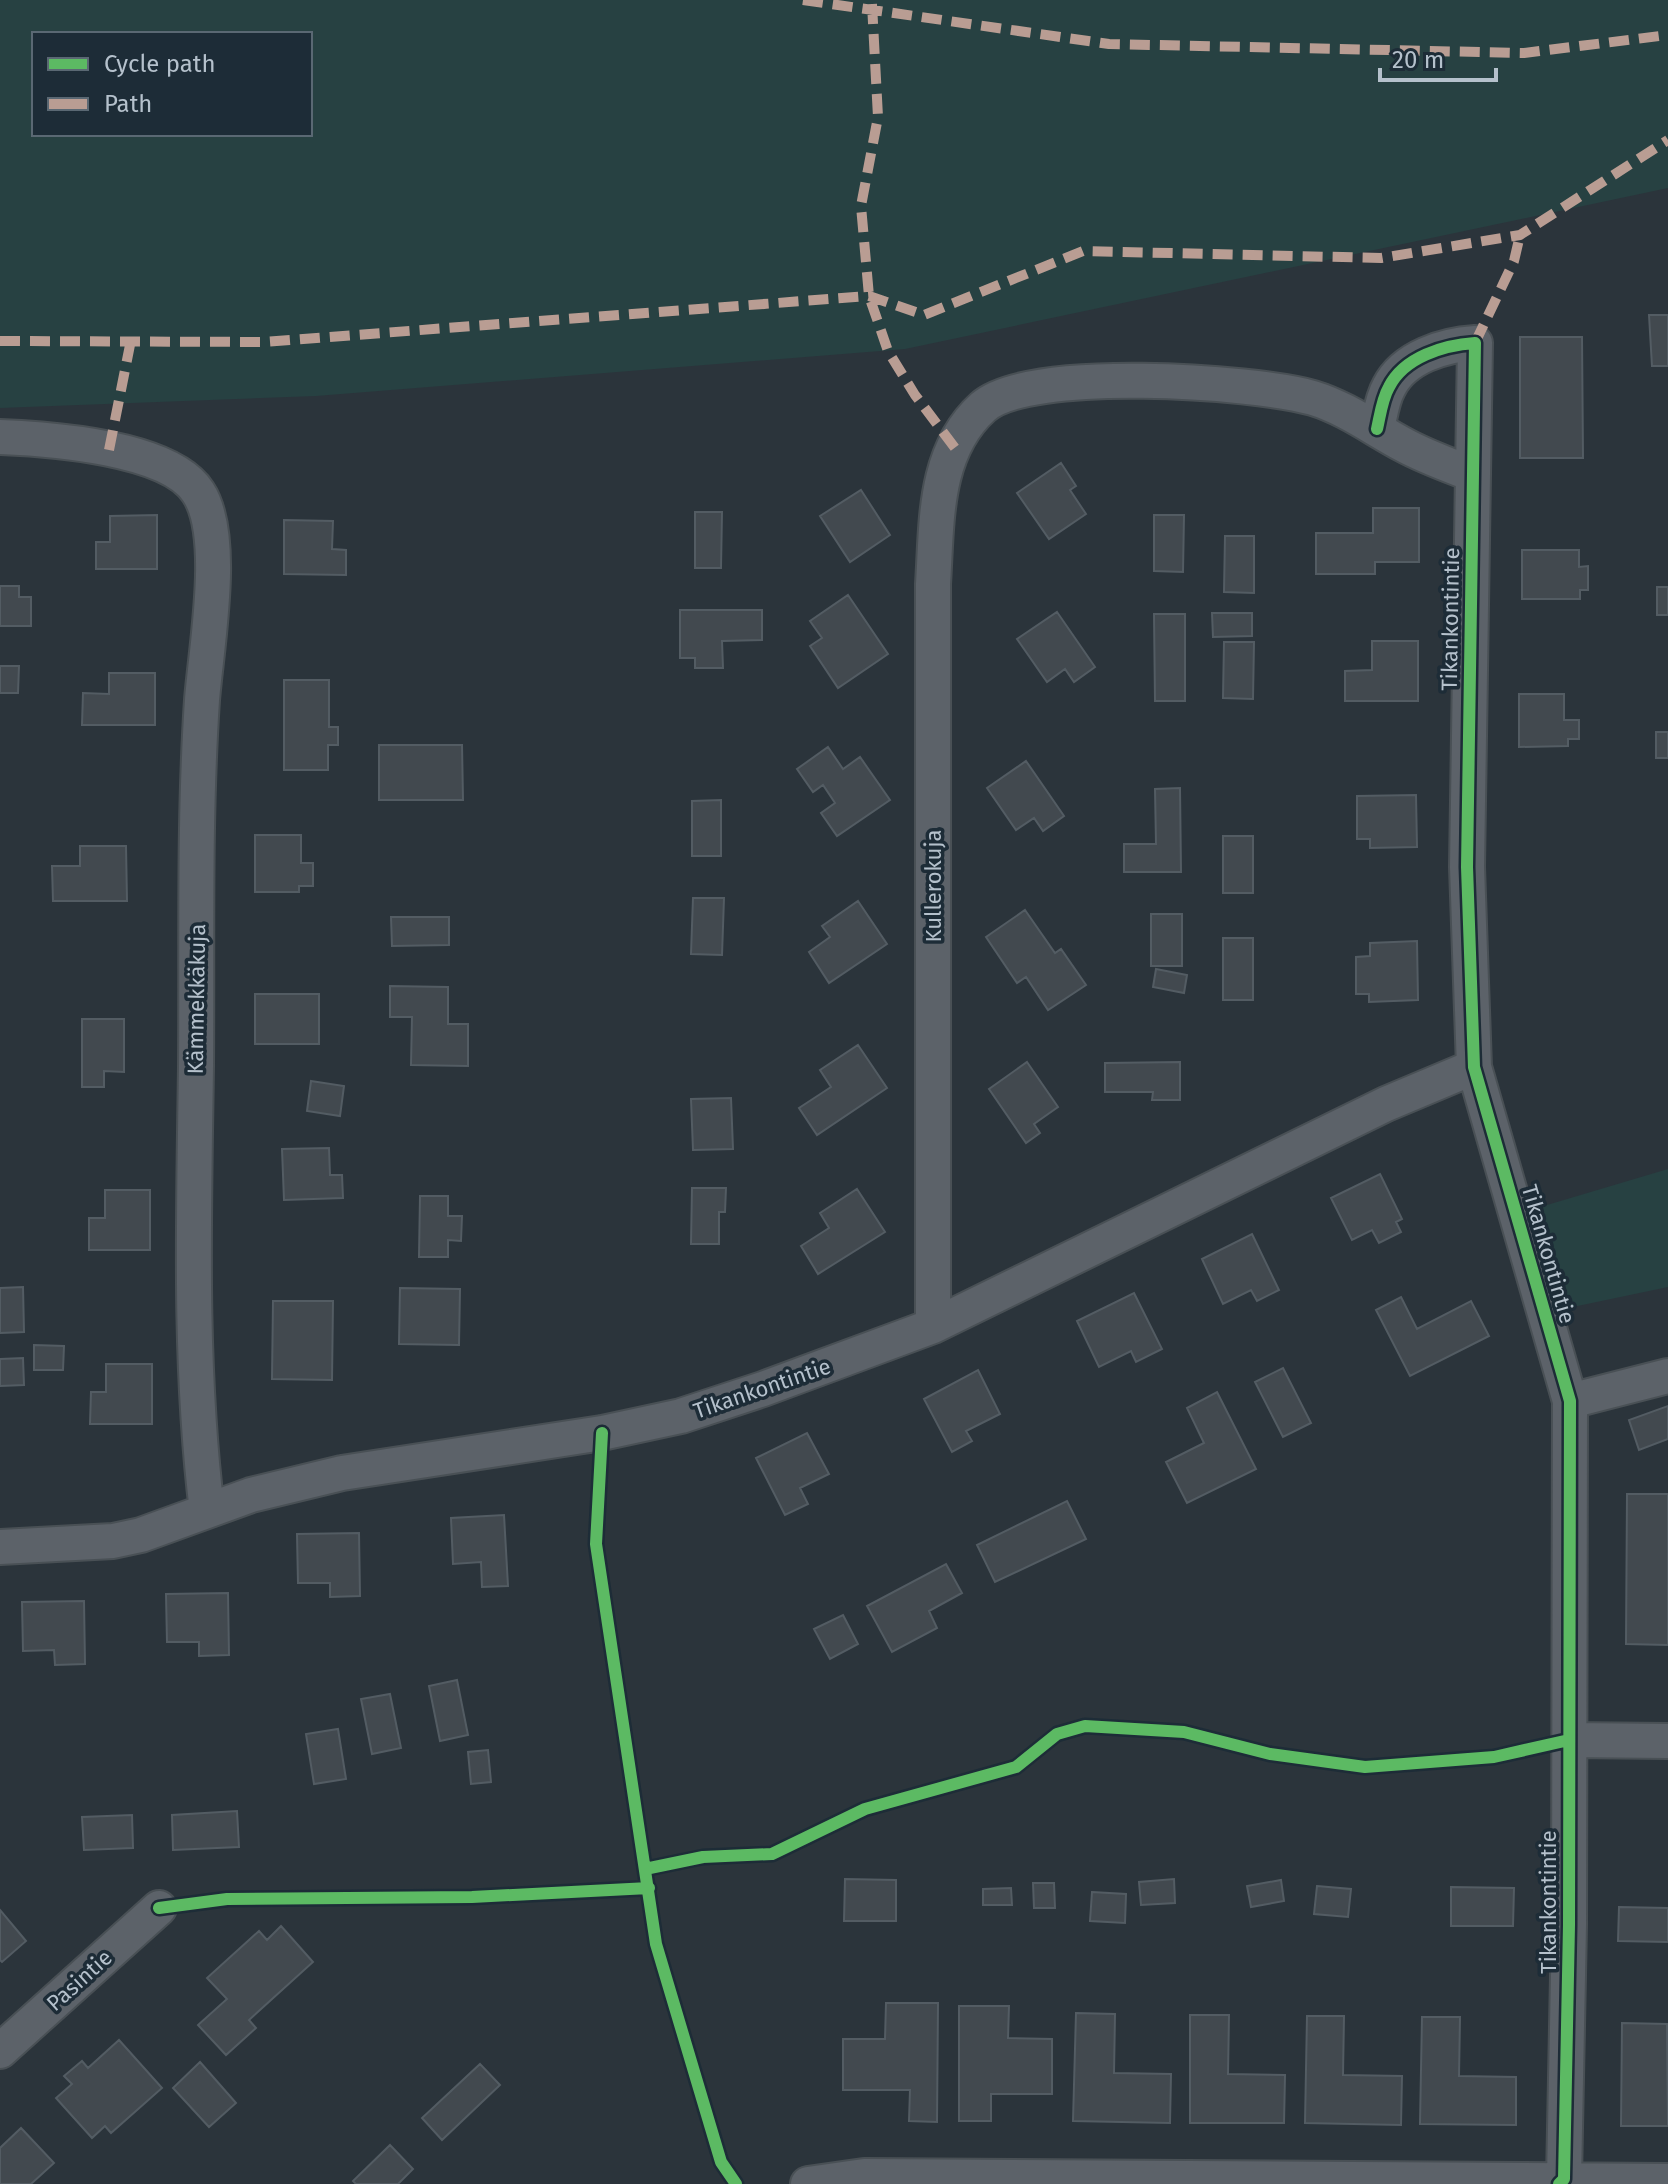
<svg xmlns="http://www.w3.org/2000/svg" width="1668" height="2184" font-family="'Fira Sans',sans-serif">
  <rect width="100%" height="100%" fill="#2b343b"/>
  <path fill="#274142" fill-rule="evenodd" d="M0,0H1668V188L905,349L316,396L0,408ZM310,34V134H34V34Z
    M1668,1169V1287L1568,1308L1537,1208Z"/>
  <path fill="#42494f" stroke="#535c63" stroke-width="2" d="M1649,315H1668V366H1652Z
    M1520,337H1582L1583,458H1520Z
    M1061,463L1076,486L1070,490L1086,514L1049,539L1017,493Z
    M861,490L890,535L850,562L820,516Z
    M1373,508H1419V562H1375V574H1316V533H1373Z
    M695,512H722L721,568H695Z
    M157,515V569H96V542H110V516Z
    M1154,515H1184L1183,572L1154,571Z
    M284,520L333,521L332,549L346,550V575L284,574Z
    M1225,536H1254V593L1224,592Z
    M1522,550H1579V567L1588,566V590H1580V599H1522Z
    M0,586H19V597H31V626H0Z
    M1657,587H1668V615H1657Z
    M848,595L888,654L838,688L810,646L822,638L810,621Z
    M680,610H762V640L722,641L723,668H695V658H680Z
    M1057,612L1095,667L1074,682L1065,669L1047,682L1017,639Z
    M1212,613H1252V636L1213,637Z
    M1154,614H1185V701H1155Z
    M1372,641H1418V701H1345V671L1372,670Z
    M1224,642H1254L1253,699L1223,698Z
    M0,666H19L18,693H0Z
    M109,673H155V725H82L83,693L109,694Z
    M284,680H329V727H338V745H328V770H284Z
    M1519,694H1564V720H1579V739H1568V746L1519,747Z
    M1656,732H1668V758H1656Z
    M379,745H462L463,800H379Z
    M828,747L843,769L860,757L890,800L837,836L821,813L835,803L823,785L813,792L797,769Z
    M1026,761L1064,816L1043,831L1034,818L1016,830L987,788Z
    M1180,788L1181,872H1124V844H1156L1155,789Z
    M1416,795L1417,847L1370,848V839H1357V796Z
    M721,800V856H692V801Z
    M255,835H301V863H313V886H299V892H255Z
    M1223,836H1253V893H1223Z
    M80,846H126L127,901H53L52,866H80Z
    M693,898H724L722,955L691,954Z
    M858,901L887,944L829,983L809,952L830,937L822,926Z
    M1025,910L1055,953L1061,949L1086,985L1048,1010L1026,977L1017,983L986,937Z
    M1151,914H1182V966H1151Z
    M391,917H449V945L392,946Z
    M1223,938H1253V1000H1223Z
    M1417,941L1418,1000L1369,1002V994H1356V957L1370,956V943Z
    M1156,969L1187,975L1184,993L1153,987Z
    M390,986L448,987V1024H468V1066L411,1065L412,1017H390Z
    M255,994H319V1044H255Z
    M82,1019H124V1072L104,1071V1087H82Z
    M858,1045L887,1088L817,1135L799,1108L831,1087L820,1070Z
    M1027,1062L1058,1107L1034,1124L1040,1133L1026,1143L989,1089Z
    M1180,1062V1100H1152L1153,1092H1105V1063Z
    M311,1081L344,1086L340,1116L307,1111Z
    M731,1098L733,1149L693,1150L691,1099Z
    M329,1148L330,1175H342L343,1198L284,1200L282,1149Z
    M1380,1174L1402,1219L1396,1222L1401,1232L1379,1243L1372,1230L1352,1240L1331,1198Z
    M692,1188H726L725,1212H719V1244H691Z
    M857,1189L885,1232L818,1274L801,1246L829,1228L820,1213Z
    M105,1190H150V1250H89V1218H105Z
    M420,1196H448V1216H462L461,1241L448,1240V1257H419Z
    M1252,1234L1279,1290L1257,1301L1251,1290L1223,1304L1202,1259Z
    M23,1287L24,1332L0,1333V1288Z
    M400,1288L460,1289L459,1345L399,1344Z
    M1134,1293L1162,1349L1136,1362L1131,1351L1099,1367L1077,1321Z
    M1401,1297L1417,1329L1471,1301L1489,1336L1410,1376L1376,1310Z
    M273,1301H333L332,1380L272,1379Z
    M34,1345L64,1346L63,1370H34Z
    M23,1358L24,1385L0,1386V1359Z
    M106,1364H152V1424H90L91,1392H106Z
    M1283,1368L1311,1423L1283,1437L1255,1382Z
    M978,1370L1000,1414L966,1431L972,1441L952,1452L924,1399Z
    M1217,1392L1256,1469L1187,1503L1166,1462L1204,1443L1187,1408Z
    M1668,1406V1439L1639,1450L1629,1420Z
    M807,1433L829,1474L800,1488L808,1504L785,1515L756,1458Z
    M1627,1494H1668V1645L1626,1644Z
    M1067,1501L1086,1539L995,1582L977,1545Z
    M504,1515L508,1586L482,1587L481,1562L453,1564L451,1518Z
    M359,1533L360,1596L330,1597V1583H298L297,1534Z
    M946,1564L962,1593L929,1611L937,1628L892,1652L867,1606Z
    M228,1593L229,1655L199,1656V1642H167L166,1594Z
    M84,1601L85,1664L55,1665L54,1650L23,1651L22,1602Z
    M843,1615L858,1644L830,1659L814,1629Z
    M457,1680L468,1735L440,1741L429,1686Z
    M390,1694L401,1748L372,1754L361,1699Z
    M338,1729L346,1779L314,1784L306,1734Z
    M488,1750L491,1782L471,1784L468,1752Z
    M237,1811L239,1847L173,1850L172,1815Z
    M132,1815L133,1848L84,1850L82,1817Z
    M845,1879L896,1880V1921H844Z
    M1174,1879L1175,1903L1141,1905L1139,1882Z
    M1281,1880L1284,1901L1251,1907L1247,1886Z
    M1033,1883H1054L1055,1908H1034Z
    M1317,1886L1351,1889L1348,1917L1314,1914Z
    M1451,1887L1514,1888L1513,1926H1451Z
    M1011,1888L1012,1905H983V1889Z
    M1092,1892L1126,1894L1125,1923L1090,1921Z
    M1619,1907L1668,1908V1942L1618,1941Z
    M0,1910L26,1941L2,1962L0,1960Z
    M281,1926L313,1962L249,2020L256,2028L226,2055L198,2025L227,1999L207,1978L259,1931L267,1940Z
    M886,2003H938L937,2122L909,2121L910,2090H843V2039H885Z
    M959,2006H1009L1008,2038L1052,2039V2094H991V2121H959Z
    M1076,2013L1115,2014L1114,2073L1171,2074L1170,2123L1073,2121Z
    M1190,2015H1229L1228,2074L1285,2075L1284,2123H1190Z
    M1307,2016H1344L1343,2075L1402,2076L1401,2125L1305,2123Z
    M1422,2017H1460L1459,2076L1516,2077V2125L1420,2124Z
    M1622,2023L1667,2024L1668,2126H1621Z
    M119,2040L162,2088L111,2133L105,2126L92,2138L56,2098L72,2084L64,2076L82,2061L88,2068Z
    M200,2062L236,2103L209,2127L173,2088Z
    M480,2064L500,2085L442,2140L422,2118Z
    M21,2128L54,2163L31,2184H0V2148Z
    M390,2145L413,2169L398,2184H356L353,2181Z"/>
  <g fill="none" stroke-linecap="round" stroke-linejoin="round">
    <defs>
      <path id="street" d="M1377,429C1380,416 1382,399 1389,387C1404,357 1444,345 1475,343L1467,867L1474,1067L1570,1401L1569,1925L1564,2179L1559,2184
        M0,437C49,439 169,447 198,492C227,535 206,648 202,700C194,821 197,944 196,1066C194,1214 189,1363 207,1511
        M933,1326V584C937,523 933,452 983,407C1029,366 1253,381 1313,398C1346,408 1374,429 1404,445C1426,457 1449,465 1472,474
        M1570,1401L1668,1376
        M0,1547L113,1541L141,1535L251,1495L342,1473L602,1433L681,1416L763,1389L933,1326L1386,1104L1474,1067
        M1569,1740L1668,1741
        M0,2051L159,1908
        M808,2184L864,2176L1668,2181"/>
    </defs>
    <use href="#street" stroke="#495055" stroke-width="38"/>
    <use href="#street" stroke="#5c6269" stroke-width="34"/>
    <path stroke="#b99d93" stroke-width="10" stroke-dasharray="20 10" stroke-linecap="butt" d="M803,0L1109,44L1524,53L1668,35
      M872,4L878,117L861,206L869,296L888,351L915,395L955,448
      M0,341L263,342L869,296L924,315L1083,251L1381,258L1520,235L1668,140
      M1475,343L1514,261L1520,235
      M109,450L131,340"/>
    <defs>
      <path id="cycleway" d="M1377,429C1380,416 1382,399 1389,387C1404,357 1444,345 1475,343L1467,867L1474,1067L1570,1401L1569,1925L1564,2179L1559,2184
        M602,1433L596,1544L656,1944L721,2162L736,2184
        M645,1869L703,1857L772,1854L865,1809L1016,1767L1057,1734L1085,1726L1184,1732L1270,1754L1365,1767L1494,1757L1569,1740
        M159,1908L227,1899L472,1897L649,1888"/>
    </defs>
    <use href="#cycleway" stroke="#1d2c37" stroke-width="17"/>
    <use href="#cycleway" stroke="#5cba63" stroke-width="12"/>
  </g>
  <g text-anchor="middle" stroke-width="7" stroke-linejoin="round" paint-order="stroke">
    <g font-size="22" fill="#b5c1cc" stroke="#1d2c37">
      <text transform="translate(1450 619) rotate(-89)" y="8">Tikankontintie</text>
      <text transform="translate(933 886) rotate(-90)" y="8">Kullerokuja</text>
      <text transform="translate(196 999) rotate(-89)" y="8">Kämmekkäkuja</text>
      <text transform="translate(1549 1254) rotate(74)" y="8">Tikankontintie</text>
      <text transform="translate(762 1388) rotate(-19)" y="8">Tikankontintie</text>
      <text transform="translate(1548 1902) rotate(-90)" y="8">Tikankontintie</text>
      <text transform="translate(79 1980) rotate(-42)" y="8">Pasintie</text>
    </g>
  </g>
  <rect x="32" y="32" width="280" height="104" fill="#1d2c37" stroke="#5a6873" stroke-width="2"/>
  <rect x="48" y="58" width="40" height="12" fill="#5cba63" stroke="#5a6873" stroke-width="2"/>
  <text x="104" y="72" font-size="24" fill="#b5c1cc">Cycle path</text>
  <rect x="48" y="98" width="40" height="12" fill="#b99d93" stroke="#5a6873" stroke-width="2"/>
  <text x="104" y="112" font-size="24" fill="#b5c1cc">Path</text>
  <path d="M1380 68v12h116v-12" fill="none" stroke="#b5c1cc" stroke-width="4"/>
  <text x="1392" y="68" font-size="24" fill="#b5c1cc" stroke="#1d2c37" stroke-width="6" paint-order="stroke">20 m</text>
</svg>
